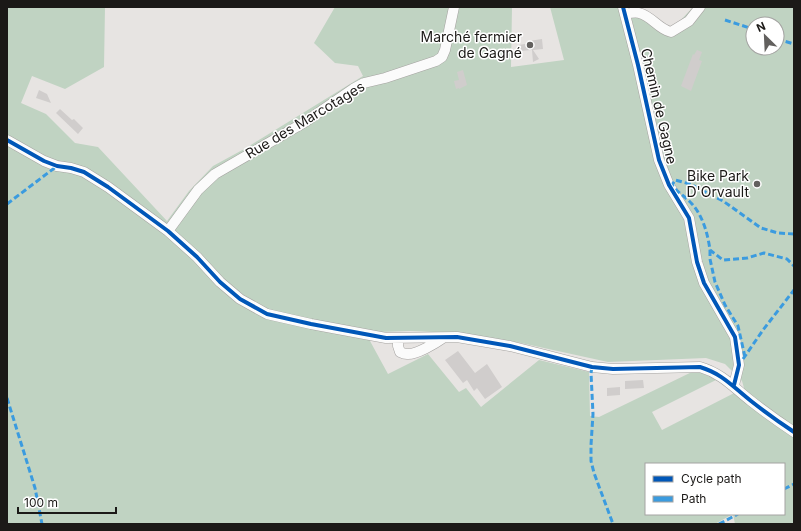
<svg xmlns="http://www.w3.org/2000/svg" width="801" height="531" font-family="Inter,sans-serif">
  <rect width="100%" height="100%" fill="#e7e4e2"/>
  <path fill="#c0d3c2" fill-rule="evenodd" d="M7,7H105L104,67L65,89L32,76L21,103L46,114L75,143L98,147L167,221L189,191L213,166L246,148L363,76L358,66L335,63L314,43L335,7H512L511,67L564,60L550,7H640L667,29L679,22L693,7H794V524H735L733,514L715,524H7ZM753,24H777V48H753ZM410,331L457,333L521,343L608,362L706,358L725,364L742,381L744,388L662,430L652,412L716,380L696,370L599,417L590,416L589,372L539,360L481,407L466,388L459,392L428,354L388,374L370,341L379,332ZM646,464H784V514H646Z"/>
  <path fill="#d0cdcc" d="M542,39L543,49L533,50L539,59L533,62L532,50L520,51L519,45L530,43L529,41Z
    M697,50L702,52L699,60L702,61L691,91L681,86L693,54L694,55Z
    M463,70L467,85L459,89V88L456,89L454,81L459,80L457,72Z
    M39,90L47,94L51,103L36,98Z
    M60,109L72,120L74,119L83,128L78,134L56,113Z
    M458,351L475,373L487,364L502,387L485,399L477,388L474,391L467,380L463,383L445,360Z
    M643,380L644,388L625,389V381Z
    M620,387V395L607,396V388Z"/>
  <g fill="none" stroke-linecap="round" stroke-linejoin="round">
    <defs>
      <path id="minor" d="M623,7L638,65L659,160L669,185L689,218L697,262L704,283L735,337L739,365L734,385
        M626,14C630,13 635,12 639,13C652,16 658,29 671,32L689,21L700,7
        M7,140L44,161L57,166L71,168L84,172L108,187L168,231L197,257L220,282L240,299L267,314L311,324L386,338L457,337L510,346L592,367L613,369L700,367C723,374 733,387 751,401C765,412 779,422 794,432
        M168,231L198,190L215,174L305,122L353,89L364,83L385,78L436,61L442,57L445,50L454,7
        M398,338V346L400,352C402,353 404,354 407,354C416,355 436,343 443,338"/>
    </defs>
    <use href="#minor" stroke="#a5a3a1" stroke-width="11"/>
    <use href="#minor" stroke="#fbfbfb" stroke-width="10"/>
    <path stroke="#3b9bdf" stroke-width="3" stroke-dasharray="6 3" stroke-linecap="butt" d="M725,20L753,29
      M777,39L794,44
      M7,204L57,166
      M794,234L778,233L761,228L723,201L690,184L675,180L672,185C678,193 686,197 692,204C703,216 708,235 710,250L723,260L747,258L764,253L787,259L794,266
      M710,250V259L715,282L725,305L738,326L745,357
      M743,359L763,330L794,290
      M592,367L591,373L593,414L591,445V461L594,473L613,524
      M7,398L35,488L42,524
      M784,489L794,484
      M719,524L738,514"/>
    <defs>
      <path id="cycleway" d="M623,7L638,65L659,160L669,185L689,218L697,262L704,283L735,337L739,365L734,385
        M7,140L44,161L57,166L71,168L84,172L108,187L168,231L197,257L220,282L240,299L267,314L311,324L386,338L457,337L510,346L592,367L613,369L700,367C723,374 733,387 751,401C765,412 779,422 794,432"/>
    </defs>
    <use href="#cycleway" stroke="#fff" stroke-width="6"/>
    <use href="#cycleway" stroke="#0057b8" stroke-width="4"/>
  </g>
  <g fill="#62605e" stroke="#fff" stroke-width="1.5">
    <circle cx="530" cy="45" r="4"/>
    <circle cx="757" cy="184" r="4"/>
  </g>
  <g text-anchor="middle" stroke-width="3" stroke-linejoin="round" paint-order="stroke">
    <g font-size="14" fill="#1b1917" stroke="#fff" text-anchor="end">
      <text x="522" y="42">Marché fermier<tspan x="522" dy="16">de Gagné</tspan></text>
      <text x="749" y="181">Bike Park<tspan x="749" dy="16">D'Orvault</tspan></text>
    </g>
    <g font-size="14" fill="#1b1917" stroke="#fff">
      <text transform="translate(659 106) rotate(77)" y="5">Chemin de Gagne</text>
      <text transform="translate(305 120) rotate(-31)" y="5">Rue des Marcotages</text>
    </g>
  </g>
  <rect width="801" height="531" fill="none" stroke="#1b1917" stroke-width="16"/>
  <rect x="645" y="463" width="140" height="52" fill="#ffffff" stroke="#a4a3a2"/>
  <rect x="653" y="476" width="20" height="6" fill="#0057b8" stroke="#a4a3a2"/>
  <text x="681" y="483" font-size="12" fill="#1b1917">Cycle path</text>
  <rect x="653" y="496" width="20" height="6" fill="#3b9bdf" stroke="#a4a3a2"/>
  <text x="681" y="503" font-size="12" fill="#1b1917">Path</text>
  <g transform="translate(765 36) rotate(336)"><circle r="19" fill="#ffffff" stroke="#a4a3a2"/>
  <path d="M0-3L7 15L0 10L-7 15Z" fill="#62605e"/>
  <text y="-6" font-size="11" font-weight="bold" text-anchor="middle" fill="#1b1917">N</text>
  </g>
  <path d="M18 507v6h98v-6" fill="none" stroke="#1b1917" stroke-width="2"/>
  <text x="24" y="507" font-size="12" fill="#1b1917" stroke="#ffffff" stroke-width="3" paint-order="stroke">100 m</text>
</svg>
